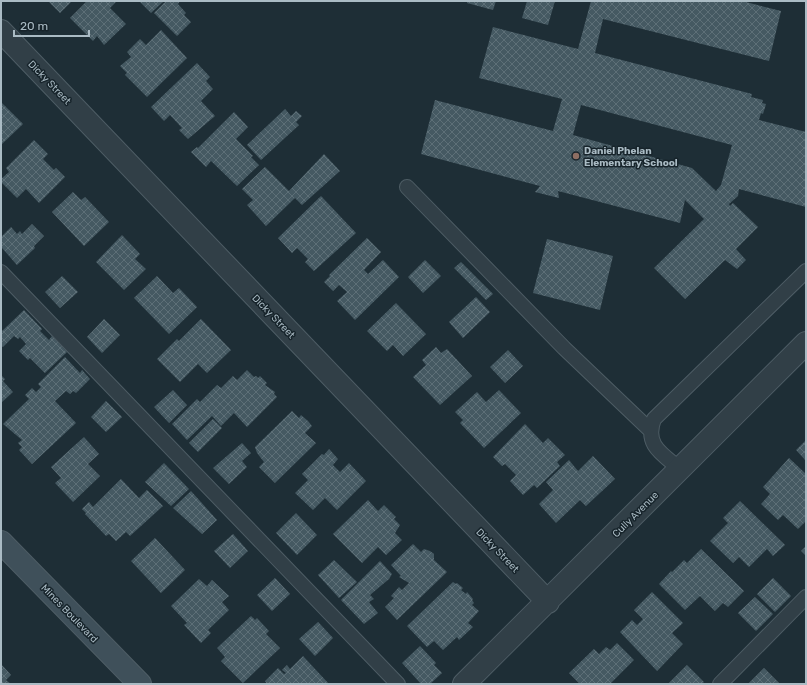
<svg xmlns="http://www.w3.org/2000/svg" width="807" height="685" font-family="Rubik,sans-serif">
  <defs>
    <pattern id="building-cross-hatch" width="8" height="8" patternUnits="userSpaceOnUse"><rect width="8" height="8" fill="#455962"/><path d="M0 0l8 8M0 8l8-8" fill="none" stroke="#5d6f77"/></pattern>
  </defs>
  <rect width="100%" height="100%" fill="#1e2e36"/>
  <path fill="url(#building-cross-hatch)" fill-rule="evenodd" d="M48,1H72L60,13Z
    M87,1H117L110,8L126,24L104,45L97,36L93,41L70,18Z
    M139,1H164L151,13Z
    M166,1H180L178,4L186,13L184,15L191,22L177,36L154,13Z
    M467,1H496L493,10L467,3Z
    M527,1H555L548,25L522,18Z
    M591,1H742L781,11L769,61L603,19L595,53L752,94L751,97L763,100L762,103L766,104L763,114L761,113L759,120L806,132V207L739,189L738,196L729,204L730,206L733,203L758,227L736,249L746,260L737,269L725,260L685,299L654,268L704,219L685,200L680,223L558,191L559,198L535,192L540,186L421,154L435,100L553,131L562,99L479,78L493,27L578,49ZM581,105L732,145L721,185L716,191L692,168L573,135Z
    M161,30L187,58L147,97L125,75L127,73L120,66L131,57L127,52L140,39L146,45Z
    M197,63L210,77L206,81L213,89L201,101L215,116L188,139L179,130L182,128L170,115L164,121L151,107Z
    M1,102L23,124L1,145Z
    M285,109L291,116L296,111L302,116L296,122L299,125L261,160L247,145Z
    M234,112L248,127L236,139L253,156L251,157L259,165L237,186L211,161L206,167L191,152L197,147L198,148Z
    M34,140L48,154L43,159L54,170L56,168L65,177L39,203L26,189L17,198L1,182V179L9,172L6,168Z
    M324,154L340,171L302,205L295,198L266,226L247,205L253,200L242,189L265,167L289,191Z
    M73,192L81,200L85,197L109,222L84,246L52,212Z
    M321,196L356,233L314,271L305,262L308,259L297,248L292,253L278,238Z
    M32,224L44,236L34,246L35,248L17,265L2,248L1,237L11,227L17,234L20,231L22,234Z
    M122,235L140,254L135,259L146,269L124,290L96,262Z
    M367,238L381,252L364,270L368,274L383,260L399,277L355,320L337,301L347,292L339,285L333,291L324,282L330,276L329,275Z
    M547,239L613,256L600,310L533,293Z
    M425,260L441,276L423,293L408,277Z
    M461,262L493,294L486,300L454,268Z
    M62,276L78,292L60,308L45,292Z
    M157,276L173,293L179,288L197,307L169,334L134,298Z
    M476,297L490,312L463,338L449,322Z
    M396,303L426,334L403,356L393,345L387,351L367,331Z
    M24,310L42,329L40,331L49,340L52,336L67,352L45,373L30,358L28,360L19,351L26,344L20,337L18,339L14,336L3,347L1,345V332Z
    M104,319L120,335L102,353L87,337Z
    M201,319L231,350L207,373L198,364L180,382L157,359L177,339L179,341Z
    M436,347L441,353L447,349L472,376L440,405L413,377L426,365L422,360Z
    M508,350L523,366L505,383L490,367Z
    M65,357L80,373L82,370L90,379L76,393L73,391L70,394L66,391L55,401L76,423L32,464L19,450L22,447L18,443L22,440L3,424L29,399L25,395L32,388L36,392L41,387L38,384Z
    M247,370L254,377L256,376L258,378L260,376L267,383L265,385L275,392L274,394L277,397L247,427L234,413L221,426L212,416L187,440L172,424L197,399L200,402L217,385L221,388L233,376L237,380Z
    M1,375L5,379L3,381L13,392L1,403Z
    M173,390L187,405L169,423L154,407Z
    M499,390L521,413L484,448L460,423L463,420L455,412L477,392L486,402Z
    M106,401L122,417L106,432L91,417Z
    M292,411L299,418L301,415L308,421L312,426L305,433L316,443L275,483L259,467L264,462L257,453L255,447Z
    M213,419L222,428L198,452L189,443Z
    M525,424L543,443L548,438L565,455L557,462L560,466L537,488L534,485L523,495L510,481L516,475L505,464L502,466L493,457Z
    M84,437L99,454L88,464L100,476L73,502L55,483L61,478L51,467Z
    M806,440V461L796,450Z
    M242,443L251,453L242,461L247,467L229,484L213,468Z
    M329,449L338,459L333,465L340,472L349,463L366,481L337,510L325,498L313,510L295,493L308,480L302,474L322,454L324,455Z
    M593,456L615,479L586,506L580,500L556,523L539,504L553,490L546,482L569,460L578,471Z
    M789,458L806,474V521L798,529L783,515L778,520L761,504L770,494L763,487Z
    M164,463L189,489L171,506L145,482Z
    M121,479L139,498L147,490L163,506L130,536L126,532L116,541L109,534L106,536L85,514L86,513L82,509L89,502L93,507Z
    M191,491L217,520L202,534L173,508Z
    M368,500L378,511L384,505L396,517L394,519L400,525L395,533L402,540L386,555L378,547L362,563L333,534Z
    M740,501L785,545L773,556L767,549L749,567L739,557L733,563L710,541L728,523L723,518Z
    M296,513L317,535L297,555L276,533Z
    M233,534L248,551L230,568L214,551Z
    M155,538L185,570L161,593L131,561Z
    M413,544L421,552L424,549L430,551L434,554V560L447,572L397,620L385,607L394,598L391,596L399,587L402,590L409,583L399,577L401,576L391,565Z
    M806,546V556L801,551Z
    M701,549L744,591L728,607L723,603L715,611L700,596L685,610L659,584L671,571L672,572L684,560L687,563Z
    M334,560L357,582L339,598L318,575Z
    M380,561L392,574L389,579L370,595L374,599L369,602L378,613L364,624L341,600Z
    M275,578L290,594L272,611L257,595Z
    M773,578L791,596L775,612L757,594Z
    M199,579L207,586L212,580L229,596L222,602L229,610L208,630L211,633L201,643L184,625L187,623L171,606Z
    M453,582L456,584L457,583L463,588L461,590L466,594L467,592L473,599L472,600L474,603L472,605L479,611L468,623L473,627L459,640L457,637L443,650L434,641L427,647L407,626Z
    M652,592L683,623L672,633L683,644L657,671L620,632L632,620L637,625L643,619L634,610Z
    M755,597L773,614L756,631L738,613Z
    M251,616L255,620L257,618L269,631L266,634L280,648L243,683L221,661L225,657L217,648Z
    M318,622L333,638L315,656L299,639Z
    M617,643L634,660L610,684H580L569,673L594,649L599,654L606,647L610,650Z
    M420,646L436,663L434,665L442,673L430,684H421L402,663Z
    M303,656L329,684H267L265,681L278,668L284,674L286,673L282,670L287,665L290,669Z
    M1,664L11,675L6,680L11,684H1Z
    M687,665L704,682L702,684H668Z
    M764,668L780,684H748Z"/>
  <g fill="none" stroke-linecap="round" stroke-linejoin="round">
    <defs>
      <path id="lane" d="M407,187L564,348L650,430
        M1,272L398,684
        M680,469C662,454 644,445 654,419L806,271
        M720,684L806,597"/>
      <path id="street" d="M1,31L548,602
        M464,684L806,343"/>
      <path id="secondary" d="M1,542L140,684"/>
    </defs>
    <use href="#lane" stroke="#4e5d65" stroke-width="16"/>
    <use href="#street" stroke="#4e5d65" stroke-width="24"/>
    <use href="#secondary" stroke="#4e5d65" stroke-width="24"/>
    <use href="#lane" stroke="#313f47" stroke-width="14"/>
    <use href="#street" stroke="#313f47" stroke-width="22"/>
    <use href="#secondary" stroke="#3f505a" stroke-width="22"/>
  </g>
  <circle fill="#8d6e63" stroke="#17242b" stroke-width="1.5" cx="576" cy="156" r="4"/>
  <g text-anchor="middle" stroke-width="3" stroke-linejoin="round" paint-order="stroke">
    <g font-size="10" fill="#aabbc4" stroke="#17242b">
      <text transform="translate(50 82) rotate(46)" y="4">Dicky Street</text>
      <text transform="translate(274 316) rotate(46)" y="4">Dicky Street</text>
      <text transform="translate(635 514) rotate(-45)" y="4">Cully Avenue</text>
      <text transform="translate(498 550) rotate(46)" y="4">Dicky Street</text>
      <text transform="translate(70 613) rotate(46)" y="4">Mines Boulevard</text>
    </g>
    <g font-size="10" font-weight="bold" fill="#aabbc4" stroke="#17242b" text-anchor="start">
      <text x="584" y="154">Daniel Phelan<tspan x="584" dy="12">Elementary School</tspan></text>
    </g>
  </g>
  <rect width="807" height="685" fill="none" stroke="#aabbc4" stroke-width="4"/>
  <path d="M14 30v6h75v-6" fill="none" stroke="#aabbc4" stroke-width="2"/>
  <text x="20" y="30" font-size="12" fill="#aabbc4" stroke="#17242b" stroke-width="3" paint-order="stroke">20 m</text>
</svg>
